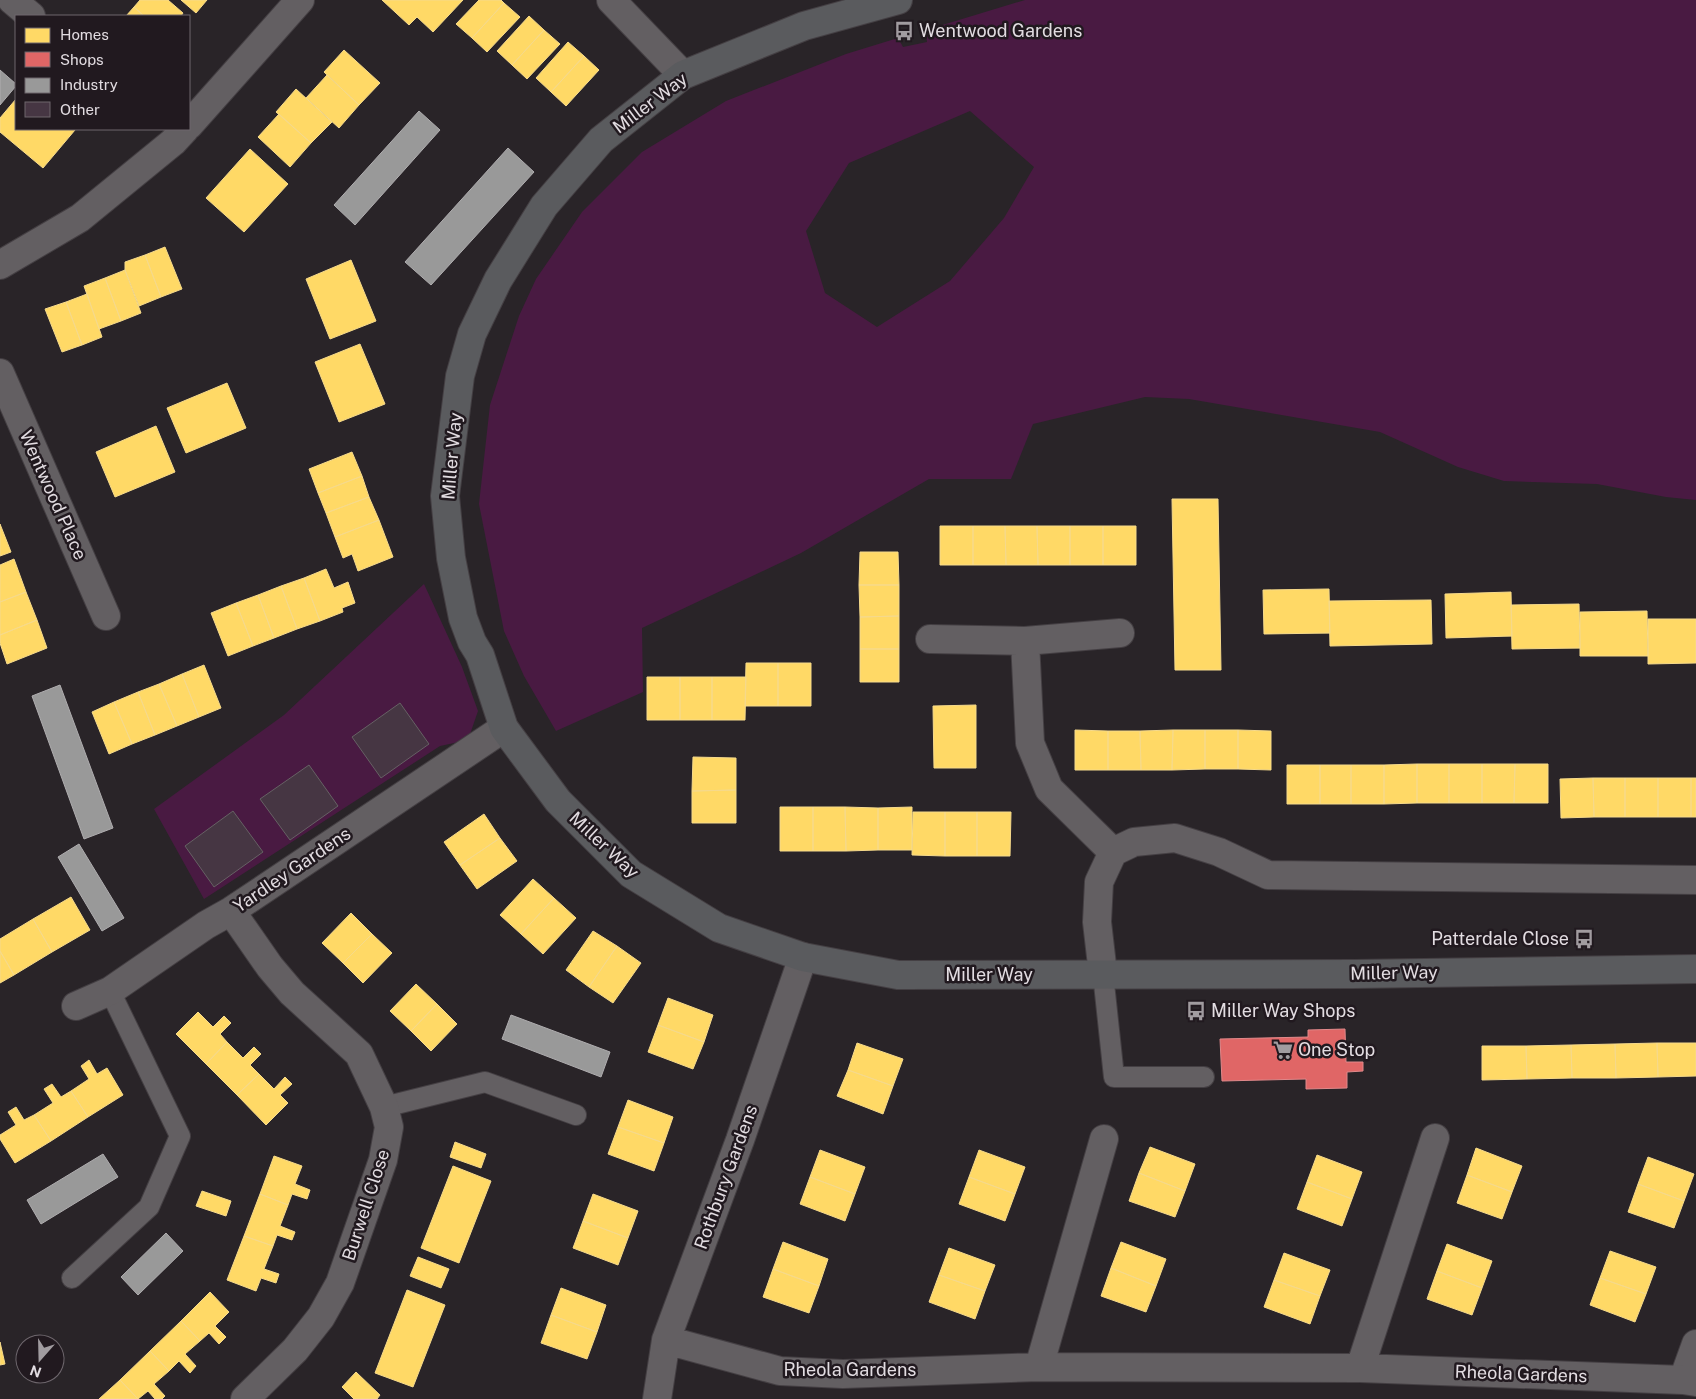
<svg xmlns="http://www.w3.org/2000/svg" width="1696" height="1399" font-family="'Public Sans',sans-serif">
  <rect width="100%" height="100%" fill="#292428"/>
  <path fill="#491a42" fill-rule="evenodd" d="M1025,0H1696V500L1666,497L1597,484L1504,481L1458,467L1380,432L1189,399L1145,397L1033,424L1011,479H929L801,553L642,628L643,692L556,731L524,676L504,631L479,504L490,405L519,316L536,279L582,212L642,152L726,101L846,54L898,38L903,47L927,42L926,30ZM970,111L1034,167L1004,218L950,281L877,327L825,293L806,231L849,163Z
    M424,584L462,667L478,711L468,740L440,746L204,899L154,809L284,715Z"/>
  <path fill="#ffd966" stroke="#f6da8b" d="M140,0H168L183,13L181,16H144L134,7Z
    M181,0H207L196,13Z
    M382,0H463L433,32L417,17L409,25Z
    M479,0H501L504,3L472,38L456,24Z
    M504,3L520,17L487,52L472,38Z
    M134,7L144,16H126Z
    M529,16L544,30L512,65L497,51Z
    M544,30L560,44L527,79L512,65Z
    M568,42L584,56L551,92L536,78Z
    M344,50L380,83L359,105L324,72Z
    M584,56L599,70L566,106L551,92Z
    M327,75L359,105L339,128L306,98Z
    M296,89L332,122L311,143L276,112Z
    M16,99V129H73L75,130L43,168L0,132V118Z
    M279,114L311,143L290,167L258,137Z
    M250,149L288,184L244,232L206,198Z
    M165,247L182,289L161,297L145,255Z
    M145,255L161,297L139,306L125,270V262Z
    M351,260L376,321L330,339L306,279Z
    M125,270L141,313L121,321L105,278Z
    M105,278L121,321L99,329L84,286Z
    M87,294L102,337L82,345L66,302Z
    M66,302L82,345L62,352L45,309Z
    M360,344L385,404L339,422L315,362Z
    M227,383L246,428L186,453L167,408Z
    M156,426L175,472L115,497L96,452Z
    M352,452L362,476L318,493L309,469Z
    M362,476L369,497L326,513L318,493Z
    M369,497L379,520L335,537L326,513Z
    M1172,499H1218L1221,670H1175Z
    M379,520L393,557L358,571L352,554L343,558L335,537Z
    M0,524L11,552L0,556Z
    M940,526H973V565H940Z
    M973,526H1005L1006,565H973Z
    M1005,526H1037L1038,565H1006Z
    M1037,526H1070V565H1038Z
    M1070,526H1103V565H1070Z
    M1103,526H1136V565H1103Z
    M860,552H898L899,585H859Z
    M14,559L26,592L0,602V565Z
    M326,569L334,588L348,582L355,603L342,608L343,612L320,621L304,578Z
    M304,578L320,621L297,629L281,586Z
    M859,585H899V616L860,617Z
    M281,586L297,629L274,638L258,595Z
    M1329,589L1330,633L1264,634L1263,590Z
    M26,592L37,620L0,635V602Z
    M1511,592L1512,636L1446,638L1445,594Z
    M258,595L274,638L253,646L236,603Z
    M1431,600L1432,644L1330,646L1329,601Z
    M236,603L253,646L228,656L211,613Z
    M1579,604L1580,648L1512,649L1511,605Z
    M1647,611L1648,656H1580V612Z
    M899,616V649H860V617Z
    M1648,619H1696V663L1648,664Z
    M37,620L47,648L7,664L0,643V635Z
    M860,649H899V682H860Z
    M746,663H778V706H745Z
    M778,663H811V706H778Z
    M204,665L221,708L199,717L182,674Z
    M182,674L199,717L177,726L159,684Z
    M647,677H680V720H647Z
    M680,677H712V720H680Z
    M712,677H746L745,720H712Z
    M159,684L177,726L155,735L138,692Z
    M138,692L155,735L132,744L114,702Z
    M114,702L132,744L109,754L92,712Z
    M976,705V768H934L933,706Z
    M1075,730L1108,731V770H1075Z
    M1173,730H1205V769L1172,770Z
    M1173,730L1172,770H1141L1140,731Z
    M1205,730H1238V769H1205Z
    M1238,730L1271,731V770L1238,769Z
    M1108,731H1140L1141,770H1108Z
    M693,757L736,758V790L692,791Z
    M1417,764H1449V803H1417Z
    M1417,764V803L1384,804V765Z
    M1449,764H1482V803H1449Z
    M1482,764H1515L1514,803H1482Z
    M1515,764H1548V803H1514Z
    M1287,765H1320V804H1287Z
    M1320,765H1351V804H1320Z
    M1351,765H1384V804H1351Z
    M1593,778H1625V817H1594Z
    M1593,778L1594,817L1561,818L1560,779Z
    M1625,778H1658V817H1625Z
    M1658,778H1691V817H1658Z
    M1691,778H1696V817H1691Z
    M736,790V823H692V791Z
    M780,807H813V851H780Z
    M813,807H845L846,851H813Z
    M845,807L878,808V850L846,851Z
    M912,807V850H878V808Z
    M913,812H945V856L912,855Z
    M945,812H977V856H945Z
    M977,812H1011L1010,856H977Z
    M484,814L500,838L460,865L444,842Z
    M500,838L517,861L477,889L460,865Z
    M533,879L554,898L521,934L500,915Z
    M71,897L90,930L52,952L33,919Z
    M554,898L576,918L543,954L521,934Z
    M351,913L372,934L343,963L322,943Z
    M33,919L52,952L14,975L0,951V939Z
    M593,931L617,946L589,987L566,970Z
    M372,934L392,953L363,983L343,963Z
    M617,946L641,963L613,1003L589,987Z
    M0,951L14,975L0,983Z
    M416,984L437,1004L411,1031L390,1011Z
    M668,998L713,1015L704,1042L658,1025Z
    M437,1004L457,1024L431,1051L411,1031Z
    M198,1012L213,1027L224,1016L231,1023L220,1034L227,1042L206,1064L176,1034Z
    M658,1025L704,1042L693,1069L648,1052Z
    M227,1042L243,1058L254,1047L261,1054L250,1065L259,1074L237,1095L206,1064Z
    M857,1043L903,1059L893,1086L848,1070Z
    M1657,1043H1696V1076L1658,1077Z
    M1657,1043L1658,1077L1616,1078L1615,1044Z
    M1615,1044L1616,1078H1572L1571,1045Z
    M1571,1045L1572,1078L1527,1079L1526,1046Z
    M1482,1046H1526L1527,1079L1482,1080Z
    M89,1060L97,1074L107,1068L123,1095L88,1117L71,1091L89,1079L81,1066Z
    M848,1070L893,1086L883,1114L837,1096Z
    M259,1074L274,1089L285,1077L292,1084L280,1095L288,1103L266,1125L237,1095Z
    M52,1084L61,1097L71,1091L88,1117L51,1141L34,1115L53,1103L44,1089Z
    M628,1100L673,1117L664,1143L618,1127Z
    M16,1107L24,1120L34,1115L51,1141L15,1163L0,1139V1135L16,1125L8,1112Z
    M618,1127L664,1143L654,1171L608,1154Z
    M455,1142L486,1154L481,1168L450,1157Z
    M1150,1147L1195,1164L1185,1191L1139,1173Z
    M1476,1148L1522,1166L1512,1192L1467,1175Z
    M820,1150L865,1167L855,1194L810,1177Z
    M979,1150L1025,1167L1015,1194L969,1177Z
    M1317,1155L1362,1172L1352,1199L1307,1182Z
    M274,1156L302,1166L295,1184L310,1190L307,1199L292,1194L288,1205L260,1194Z
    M1648,1157L1694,1174L1684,1201L1638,1184Z
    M453,1166L491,1181L459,1263L421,1248Z
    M1139,1173L1185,1191L1175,1217L1129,1201Z
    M1467,1175L1512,1192L1502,1219L1457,1203Z
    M810,1177L855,1194L845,1221L800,1204Z
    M969,1177L1015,1194L1005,1221L959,1204Z
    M1307,1182L1352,1199L1342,1226L1297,1209Z
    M1638,1184L1684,1201L1674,1228L1628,1212Z
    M202,1191L231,1201L226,1216L196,1206Z
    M260,1194L288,1205L280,1226L295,1232L292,1240L277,1235L273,1246L244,1236Z
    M593,1194L638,1211L628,1238L583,1221Z
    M583,1221L628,1238L618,1265L573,1248Z
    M244,1236L273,1246L264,1269L279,1274L276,1283L261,1278L256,1291L227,1280Z
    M783,1242L828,1259L819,1286L773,1269Z
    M1121,1242L1166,1259L1156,1286L1111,1268Z
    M1447,1244L1492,1261L1482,1288L1437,1271Z
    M949,1248L995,1265L985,1291L939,1275Z
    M1610,1251L1656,1267L1646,1294L1600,1278Z
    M1284,1253L1330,1270L1320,1296L1274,1280Z
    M418,1257L449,1269L441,1288L410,1276Z
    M1111,1268L1156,1286L1146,1312L1101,1296Z
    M773,1269L819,1286L809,1313L763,1297Z
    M1437,1271L1482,1288L1472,1315L1427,1299Z
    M939,1275L985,1291L975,1319L929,1302Z
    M1600,1278L1646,1294L1635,1322L1590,1305Z
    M1274,1280L1320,1296L1310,1324L1264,1307Z
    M561,1288L606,1305L597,1332L551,1315Z
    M407,1290L445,1305L413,1387L375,1373Z
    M210,1292L229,1312L215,1326L226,1337L219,1344L209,1333L200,1341L181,1321Z
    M551,1315L597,1332L587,1359L541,1343Z
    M181,1321L200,1341L185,1354L196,1366L190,1373L179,1361L169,1371L150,1351Z
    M0,1342L5,1364L0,1365Z
    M150,1351L169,1371L154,1384L165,1396L162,1399H155L148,1391L138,1399L120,1380Z
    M356,1372L380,1395L377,1399H354L342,1387Z
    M120,1380L138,1399H99Z"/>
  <path fill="#e06666" stroke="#e1898b" d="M1345,1029L1346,1062H1363V1071L1347,1072V1088L1306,1089V1079L1222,1081L1220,1039L1308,1037V1030Z"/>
  <path fill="#999" stroke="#afadaf" d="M0,70L16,84V86L0,105Z
    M419,111L440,130L355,225L334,205Z
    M508,148L534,172L431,285L405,262Z
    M60,685L113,828L84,839L32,696Z
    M79,844L124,918L102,931L58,857Z
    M511,1015L610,1052L601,1077L502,1039Z
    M103,1154L118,1177L41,1224L27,1200Z
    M166,1233L183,1251L138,1295L121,1277Z"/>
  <path fill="#463643" stroke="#666164" d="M400,703L429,744L381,778L352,737Z
    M309,765L338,806L290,840L260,799Z
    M233,811L263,852L214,887L185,846Z"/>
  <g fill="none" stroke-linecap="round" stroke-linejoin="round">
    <defs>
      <path id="lane" d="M1103,974L1114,1077H1204
        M384,1107L485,1082L576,1115
        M72,1278L149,1207L180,1136L110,991"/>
      <path id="street" d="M12,0L31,16
        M611,0L683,75
        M189,125L300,0
        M0,265L80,218L173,142L185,129
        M0,373L106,616
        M930,639L1025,641L1120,633
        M1025,641L1030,743L1049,789L1113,852
        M231,911L270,967L292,993L359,1054L384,1107L389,1127L383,1160L340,1283L321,1317L295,1350L245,1399
        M1103,974L1097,922L1099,882L1113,852L1134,842L1175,838L1219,852L1268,875L1696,880
        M76,1006L110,991L206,925L231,911L504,728
        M666,1340L780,1371L843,1374L1039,1367L1360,1368L1683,1380L1696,1382
        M1039,1367L1104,1139
        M1360,1368L1435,1138
        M1683,1380L1696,1344
        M657,1399L666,1340L740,1140L803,957"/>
      <path id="secondary" d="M898,0L804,26L683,75L601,140L544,206L498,280L472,334L460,376L445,496L451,558L463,618L472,642L480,655L504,728L558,801L631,874L719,928L803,957L898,975L1354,974L1696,969"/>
    </defs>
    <use href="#lane" stroke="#443f43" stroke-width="22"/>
    <use href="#street" stroke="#443f43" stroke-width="30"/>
    <use href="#secondary" stroke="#443f43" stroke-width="30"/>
    <use href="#lane" stroke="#635f62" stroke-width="20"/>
    <use href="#street" stroke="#635f62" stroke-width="28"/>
    <use href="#secondary" stroke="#5a5b5e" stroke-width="28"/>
  </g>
  <defs>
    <symbol id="bus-bare" viewBox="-9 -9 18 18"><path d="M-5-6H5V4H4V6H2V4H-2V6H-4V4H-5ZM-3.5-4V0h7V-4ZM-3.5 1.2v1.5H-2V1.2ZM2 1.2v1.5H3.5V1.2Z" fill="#a19ca0" stroke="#21191f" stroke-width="2.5" paint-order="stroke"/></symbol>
    <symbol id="supermarket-bare" viewBox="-9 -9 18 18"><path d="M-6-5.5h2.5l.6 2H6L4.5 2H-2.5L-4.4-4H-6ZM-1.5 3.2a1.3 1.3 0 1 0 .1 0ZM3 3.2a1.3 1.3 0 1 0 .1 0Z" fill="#a19ca0" stroke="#21191f" stroke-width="2.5" paint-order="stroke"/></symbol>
  </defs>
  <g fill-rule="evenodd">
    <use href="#bus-bare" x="890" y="17" width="28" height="28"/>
    <use href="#bus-bare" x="1570" y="925" width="28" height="28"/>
    <use href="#bus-bare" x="1182" y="997" width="28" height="28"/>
    <use href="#supermarket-bare" x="1269" y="1036" width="28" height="28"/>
  </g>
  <g text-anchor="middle" stroke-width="5" stroke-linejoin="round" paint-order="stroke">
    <g font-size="18" fill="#e2dce1" stroke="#21191f" text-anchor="start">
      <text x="919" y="37">Wentwood Gardens</text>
      <text x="1569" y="945" text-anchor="end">Patterdale Close</text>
      <text x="1211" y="1017">Miller Way Shops</text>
      <text x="1298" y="1056">One Stop</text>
    </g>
    <g font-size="18" fill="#e2dce1" stroke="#21191f">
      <text transform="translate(650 103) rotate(-37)" y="6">Miller Way</text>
      <text transform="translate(452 456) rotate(-85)" y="6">Miller Way</text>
      <text transform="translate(53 495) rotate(66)" y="6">Wentwood Place</text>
      <text transform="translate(604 845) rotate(43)" y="6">Miller Way</text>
      <text transform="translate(292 870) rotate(-34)" y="6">Yardley Gardens</text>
      <text transform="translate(1394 973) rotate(-1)" y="6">Miller Way</text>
      <text x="989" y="981">Miller Way</text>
      <text transform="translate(726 1177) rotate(-70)" y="6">Rothbury Gardens</text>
      <text transform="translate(366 1205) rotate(-72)" y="6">Burwell Close</text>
      <text x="850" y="1376">Rheola Gardens</text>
      <text transform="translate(1521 1374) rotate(2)" y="6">Rheola Gardens</text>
    </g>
  </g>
  <rect x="15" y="15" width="175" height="115" fill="#21191f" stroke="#6e676d"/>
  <rect x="25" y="28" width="25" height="15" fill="#ffd966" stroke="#6e676d"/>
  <text x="60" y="40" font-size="15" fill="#e2dce1">Homes</text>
  <rect x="25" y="52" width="25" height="15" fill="#e06666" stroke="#6e676d"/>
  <text x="60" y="65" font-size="15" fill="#e2dce1">Shops</text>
  <rect x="25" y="78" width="25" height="15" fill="#999999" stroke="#6e676d"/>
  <text x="60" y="90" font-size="15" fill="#e2dce1">Industry</text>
  <rect x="25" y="102" width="25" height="15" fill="#463643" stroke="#6e676d"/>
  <text x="60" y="115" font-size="15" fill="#e2dce1">Other</text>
  <g transform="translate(40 1359) rotate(200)"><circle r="24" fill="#21191f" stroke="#6e676d"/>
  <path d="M0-4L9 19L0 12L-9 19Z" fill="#a19ca0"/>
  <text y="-8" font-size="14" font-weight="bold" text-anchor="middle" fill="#e2dce1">N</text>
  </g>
</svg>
